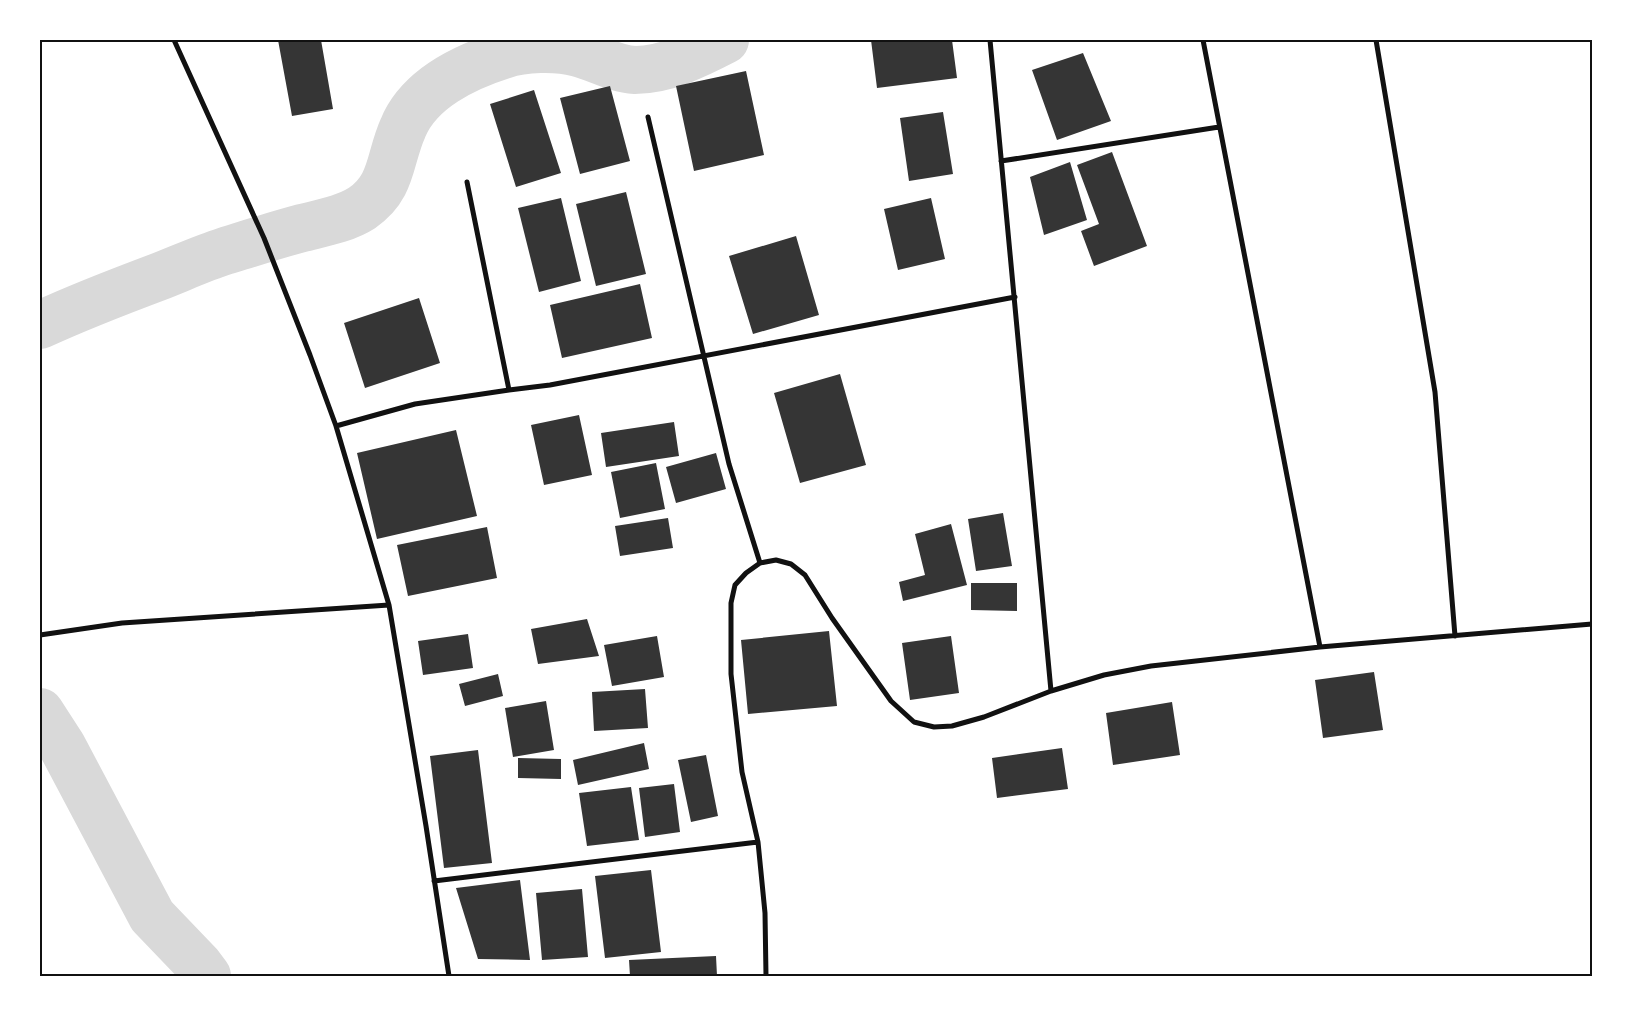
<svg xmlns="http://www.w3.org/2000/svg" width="1632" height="1016" font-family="Montserrat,sans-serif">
  <rect width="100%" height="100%" fill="#fff"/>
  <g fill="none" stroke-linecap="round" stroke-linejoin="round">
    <path stroke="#d9d9d9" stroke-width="48" d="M40,325C79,307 118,292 158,277C181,268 203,258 225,251C251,243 276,235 302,228C322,223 345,219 362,208C393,187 389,159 403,128C419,89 465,67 503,55C523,48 557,47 578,53C597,58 615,69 635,70C666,70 698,54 725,40
      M40,712L62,746L152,916L198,964L207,976"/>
  </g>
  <path fill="#353535" d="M278,40H321L333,109L292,116Z
    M871,40H952L957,78L877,88Z
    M1083,53L1111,121L1057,140L1032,70Z
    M746,71L764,155L694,171L676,86Z
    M610,86L630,161L580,174L560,98Z
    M534,90L561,173L516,187L490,104Z
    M943,112L953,174L909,181L900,118Z
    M1112,152L1147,246L1094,266L1081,231L1099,224L1077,165Z
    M1070,162L1087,220L1044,235L1030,177Z
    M626,192L646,274L596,286L576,204Z
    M561,198L581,281L539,292L518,208Z
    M931,198L945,259L898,270L884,209Z
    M796,236L819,315L753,334L729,256Z
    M640,284L652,338L562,358L550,305Z
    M419,298L440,363L365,388L344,323Z
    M840,374L866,465L800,483L774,393Z
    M579,415L592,475L544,485L531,425Z
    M674,422L679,456L606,467L601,433Z
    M456,430L477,516L377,539L357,453Z
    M716,453L726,489L676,503L666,467Z
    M656,463L665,509L620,518L611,472Z
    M1003,513L1012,566L976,571L968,519Z
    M668,518L673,548L620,556L615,526Z
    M951,524L967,585L903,601L899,582L925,575L915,534Z
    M487,527L497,578L408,596L397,545Z
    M971,583H1017V611L971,610Z
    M587,619L599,656L538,664L531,629Z
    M829,631L837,706L748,714L741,640Z
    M468,634L473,668L423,675L418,641Z
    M657,636L664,677L612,686L604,645Z
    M951,636L959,693L910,700L902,643Z
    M1374,672L1383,730L1323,738L1315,680Z
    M498,674L503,696L465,706L459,684Z
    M645,689L648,728L594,731L592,692Z
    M546,701L554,750L513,757L505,708Z
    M1172,702L1180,755L1113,765L1106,713Z
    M644,743L649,769L578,785L573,760Z
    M1062,748L1068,789L997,798L992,758Z
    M478,750L492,863L444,868L430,756Z
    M706,755L718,816L691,822L678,760Z
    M518,758L561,759V779L518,778Z
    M674,784L680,832L645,837L639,788Z
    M631,787L639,840L587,846L579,793Z
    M651,870L661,952L605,958L595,876Z
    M520,880L530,960L478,959L456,888Z
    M582,889L588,957L542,960L536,893Z
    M716,956L717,976H630L629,960Z"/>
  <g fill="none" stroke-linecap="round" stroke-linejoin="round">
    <path stroke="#111" stroke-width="5" d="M174,40L264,238L310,355L336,426L389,605L426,826L449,976
      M990,40L1051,691
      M1203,40L1320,647L1592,624
      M1376,40L1435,392L1455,636
      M648,117L729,464L760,563
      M1001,161L1219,127
      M467,182L509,390
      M336,426L415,404L509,390L550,385L1015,297
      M40,635L122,623L389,605
      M434,881L758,842
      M766,976L765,913L758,842L742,772L731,674V603L735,585L746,573L760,563L776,560L791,564L805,575L832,618L891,701L914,722L934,727L952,726L984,717L1051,691L1104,675L1151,666L1320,647"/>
  </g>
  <rect width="1632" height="1016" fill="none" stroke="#ffffff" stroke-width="82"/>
  <rect x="41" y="41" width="1550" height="934" fill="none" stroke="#111" stroke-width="2"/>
</svg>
